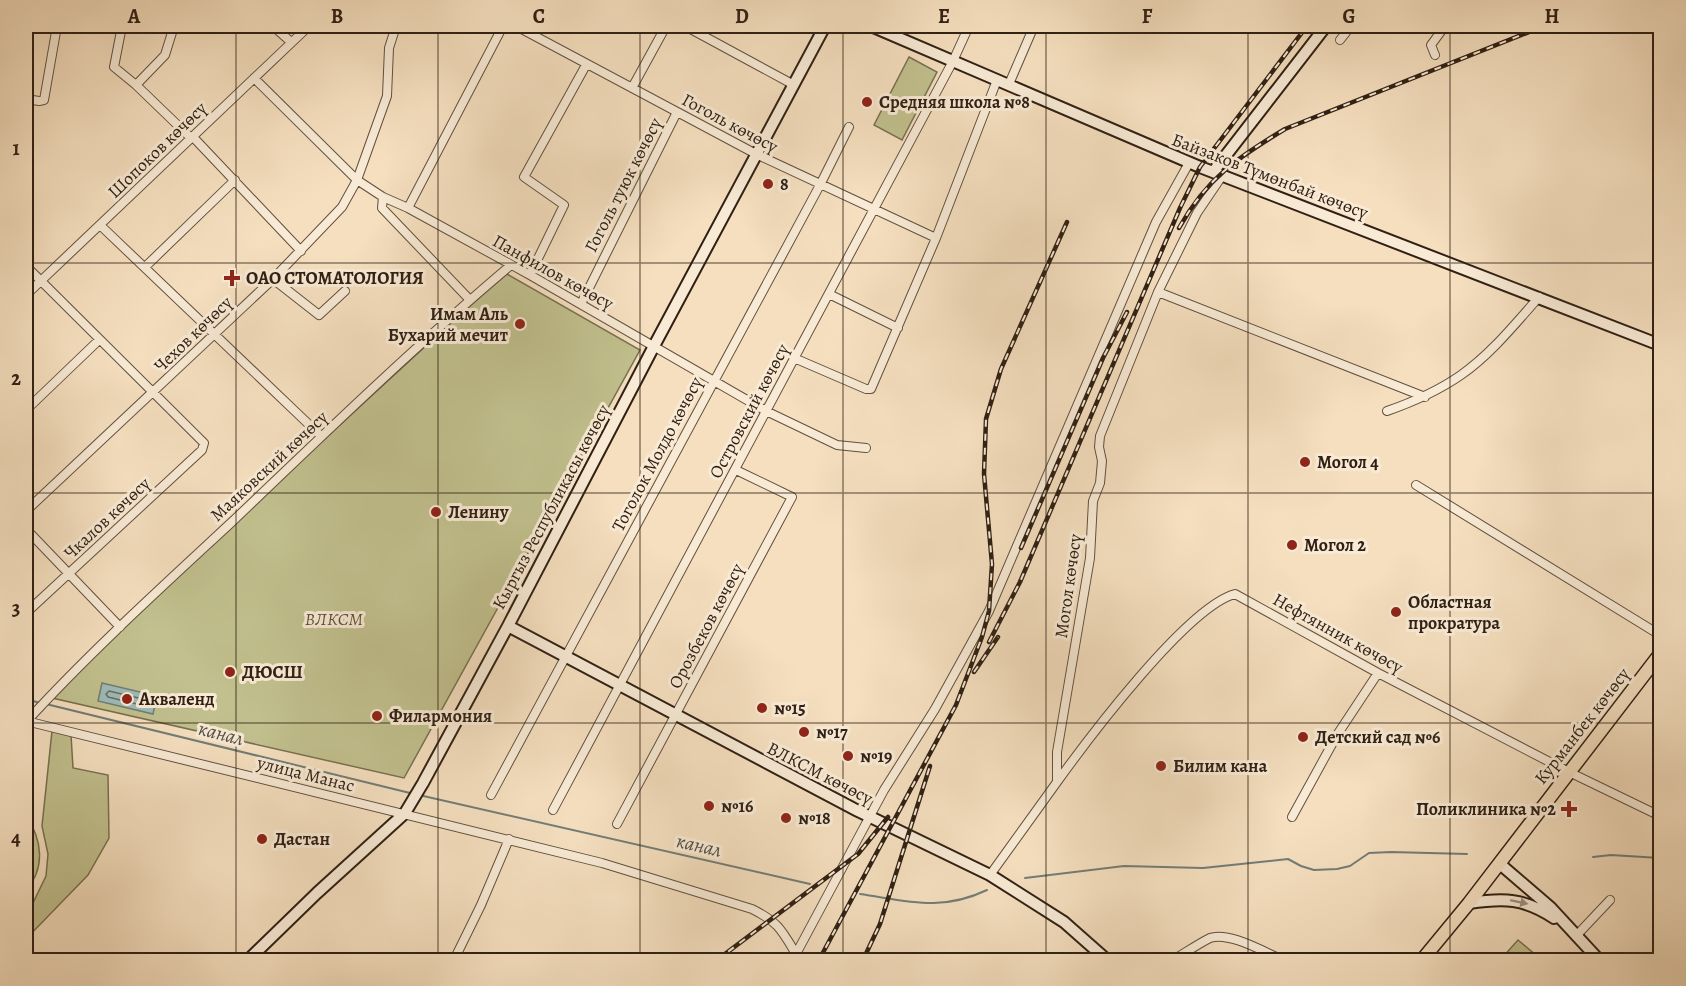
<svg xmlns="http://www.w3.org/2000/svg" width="1686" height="986" font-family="Alegreya,serif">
  <rect width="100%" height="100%" fill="#f5dfbf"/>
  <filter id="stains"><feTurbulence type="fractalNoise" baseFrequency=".00333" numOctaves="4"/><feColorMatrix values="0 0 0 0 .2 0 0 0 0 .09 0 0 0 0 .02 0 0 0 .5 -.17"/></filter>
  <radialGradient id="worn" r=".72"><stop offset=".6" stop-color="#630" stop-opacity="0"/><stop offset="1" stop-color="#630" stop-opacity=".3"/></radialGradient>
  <path fill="#c1c08e" stroke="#787051" stroke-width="1.5" d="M909,57L937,72L902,140L874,125Z
    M505,273L640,350L404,778L52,698L141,608Z
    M52,731L71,735L73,768L108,775L109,838L88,875L26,939V912L31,907L46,876L48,854L42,826Z
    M26,816C42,839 46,868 26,890Z
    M1518,940L1537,956L1533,960L1501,959Z"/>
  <path fill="#9ebbb9" stroke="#727d77" stroke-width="1.5" d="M102,683L157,696L153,714L98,701Z"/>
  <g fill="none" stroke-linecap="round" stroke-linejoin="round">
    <path stroke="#676e66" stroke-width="1.5" d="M109,691L147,700L149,704L145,706L108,697L106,694Z"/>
    <path stroke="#727d77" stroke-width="2" d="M26,699L40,703
      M46,704L410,793
      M419,795L810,884
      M1593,857L1611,855L1660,858
      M1025,878L1124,866L1203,868L1288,859L1301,866L1314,870L1337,869L1350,866L1369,853L1391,852L1467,854
      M860,894C908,901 941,912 987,890"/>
    <defs>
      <path id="street" d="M122,26L114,67L136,85
        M174,26L165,55L136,85L191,138
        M273,26L291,42
        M516,26L756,154L936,238
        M685,26L794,85
        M894,36L899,26
        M1340,40L1351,26
        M1435,55L1431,45L1445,26
        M254,78L357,180L383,197L408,208L530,275L766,411L837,445L866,448
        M1009,84L1034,26
        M632,88L666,26
        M26,99L39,101L44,100L57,26
        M193,137L301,251
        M383,197L382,208L470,300
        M408,208L503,26
        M100,225L321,436
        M26,266L204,443L202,450L26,613
        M145,267L235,180
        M530,275L564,205L524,177L586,65
        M273,279L319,315L345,291
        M1158,292L1425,397
        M829,294L898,328
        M26,295L309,26
        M581,304L677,112
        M794,358L866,389H871L936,238L997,80
        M26,410L99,340
        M1387,411C1413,402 1438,391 1461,375C1491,354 1515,324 1539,297
        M1416,485L1660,635
        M26,511L273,279L342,207L357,180L387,96L389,48L396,26
        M26,529L120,627
        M26,721L602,863L752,909C778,922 781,929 796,954L793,960
        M26,722C91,651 163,586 234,520C325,433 415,346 511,265
        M1057,782C1088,739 1187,607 1235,594L1378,673L1569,772L1660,816
        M491,795L820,185L849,127
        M553,810L953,61L969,26
        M1292,817L1337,735L1378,673
        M617,824L792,497L736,470
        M990,875L1057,782V752L1090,558L1093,501L1100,483L1102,461L1099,447L1100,436L1158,292L1197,213L1222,176
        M1576,936L1610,900
        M796,954L884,790L935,709L989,611L1156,222L1189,163
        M454,960L481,905L509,839
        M1173,960C1185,953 1198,944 1210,938C1229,931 1266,953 1283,960"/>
      <path id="secondary" d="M871,26L1200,167L1660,345
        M1213,172L1326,26
        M508,626L858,811L990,875L1064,922L1107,960
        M1500,864L1550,907L1599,960
        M1469,903C1504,898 1524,898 1554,918
        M248,960L317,893L405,813L423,783L508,626L654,346L825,26"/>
      <path id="primary" d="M1422,960L1469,903L1660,654"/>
    </defs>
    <use href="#street" stroke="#61503f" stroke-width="10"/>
    <use href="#secondary" stroke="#302014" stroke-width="14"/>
    <use href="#primary" stroke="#302014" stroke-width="15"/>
    <use href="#street" stroke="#f8ead5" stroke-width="8"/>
    <use href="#secondary" stroke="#f8ead5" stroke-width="10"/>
    <use href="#primary" stroke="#f5dfbf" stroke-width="12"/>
    <defs>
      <path id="rail" d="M1179,228C1207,178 1237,158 1285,129L1544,26
        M1021,548L1103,358L1127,312
        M989,642L1020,582L1180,208L1200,167L1307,26
        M974,672L998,637
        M717,960L858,854L888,817
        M819,960L956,705L982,637L989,611L992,564L984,474L986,419L1001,369L1067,222
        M863,960L880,924L930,766"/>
    </defs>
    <use href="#rail" stroke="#302014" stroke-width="4.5"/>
    <use href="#rail" stroke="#f8ead5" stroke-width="2" stroke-dasharray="7" stroke-linecap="butt"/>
  </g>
  <defs><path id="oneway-solid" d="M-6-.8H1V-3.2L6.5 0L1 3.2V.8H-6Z" transform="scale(1.5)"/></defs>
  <use fill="#9e8f7e" href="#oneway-solid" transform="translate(1519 902) rotate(12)"/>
  <path fill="none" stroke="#302014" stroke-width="1.5" stroke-opacity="0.55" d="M236,26V960M438,26V960M640,26V960M843,26V960M1046,26V960M1248,26V960M1450,26V960M26,263H1660M26,493H1660M26,723H1660"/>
  <g fill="#8f2418" stroke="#f8ead5" stroke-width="2">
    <circle cx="867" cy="102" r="6"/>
    <circle cx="768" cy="184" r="6"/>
    <path d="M229 269h6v6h6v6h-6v6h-6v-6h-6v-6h6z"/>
    <circle cx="520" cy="324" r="6"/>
    <circle cx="1305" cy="462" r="6"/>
    <circle cx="436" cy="512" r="6"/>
    <circle cx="1292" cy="545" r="6"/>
    <circle cx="1396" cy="612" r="6"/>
    <circle cx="230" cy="672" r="6"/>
    <circle cx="127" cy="699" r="6"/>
    <circle cx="762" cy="708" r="6"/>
    <circle cx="377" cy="716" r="6"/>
    <circle cx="804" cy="732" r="6"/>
    <circle cx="1303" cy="737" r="6"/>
    <circle cx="848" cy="756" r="6"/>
    <circle cx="1161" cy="766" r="6"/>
    <circle cx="709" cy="806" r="6"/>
    <path d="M1566 800h6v6h6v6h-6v6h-6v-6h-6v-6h6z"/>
    <circle cx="786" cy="818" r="6"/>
    <circle cx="262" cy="839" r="6"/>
  </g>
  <g text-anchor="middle" stroke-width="6" stroke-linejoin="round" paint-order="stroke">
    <g font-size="18" font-weight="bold" fill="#302014" stroke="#f8ead5" text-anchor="start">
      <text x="879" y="108">Средняя школа №8</text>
      <text x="780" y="190">8</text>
      <text x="246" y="284">ОАО СТОМАТОЛОГИЯ</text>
      <text x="508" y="320" text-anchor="end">Имам Аль<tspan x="508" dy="21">Бухарий мечит</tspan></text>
      <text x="1317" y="468">Могол 4</text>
      <text x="448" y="518">Ленину</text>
      <text x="1304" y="551">Могол 2</text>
      <text x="1408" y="608">Областная<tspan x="1408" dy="21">прократура</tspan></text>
      <text x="242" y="678">ДЮСШ</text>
      <text x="139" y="705">Акваленд</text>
      <text x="774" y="714">№15</text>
      <text x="389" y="722">Филармония</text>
      <text x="816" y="738">№17</text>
      <text x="1315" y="743">Детский сад №6</text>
      <text x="860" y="762">№19</text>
      <text x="1173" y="772">Билим кана</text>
      <text x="721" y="812">№16</text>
      <text x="1556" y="815" text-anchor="end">Поликлиника №2</text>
      <text x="798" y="824">№18</text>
      <text x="274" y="845">Дастан</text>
    </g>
    <g font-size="18" fill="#302014" stroke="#f8ead5">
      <text transform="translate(730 123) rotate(28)" y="6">Гоголь көчөсү</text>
      <text transform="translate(157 150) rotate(-44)" y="6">Шопоков көчөсү</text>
      <text transform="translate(1270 176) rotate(21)" y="6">Байзаков Түмөнбай көчөсү</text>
      <text transform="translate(623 185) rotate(-63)" y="6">Гоголь туюк көчөсү</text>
      <text transform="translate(553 272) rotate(29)" y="6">Панфилов көчөсү</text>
      <text transform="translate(193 334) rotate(-44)" y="6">Чехов көчөсү</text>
      <text transform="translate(749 411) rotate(-62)" y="6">Островский көчөсү</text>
      <text transform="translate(657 454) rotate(-62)" y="6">Тоголок Молдо көчөсү</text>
      <text transform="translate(269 466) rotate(-43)" y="6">Маяковский көчөсү</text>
      <text transform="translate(551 507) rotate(-62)" y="6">Кыргыз Республикасы көчөсү</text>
      <text transform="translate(107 518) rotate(-43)" y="6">Чкалов көчөсү</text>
      <text transform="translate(1068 586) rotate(-82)" y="6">Могол көчөсү</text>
      <text transform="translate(706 626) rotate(-62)" y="6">Орозбеков көчөсү</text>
      <text transform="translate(1338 633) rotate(29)" y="6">Нефтянник көчөсү</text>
      <text transform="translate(1582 726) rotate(-52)" y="6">Курманбек көчөсү</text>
      <text transform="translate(820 773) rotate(27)" y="6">ВЛКСМ көчөсү</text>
      <text transform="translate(306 774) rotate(14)" y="6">улица Манас</text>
    </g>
    <g font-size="18" font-style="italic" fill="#5c5039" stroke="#f8ead5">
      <text x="334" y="625">ВЛКСМ</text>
    </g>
    <g font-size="20" font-style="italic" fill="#514e46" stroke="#f8ead5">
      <text transform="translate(221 733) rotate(14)" y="7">канал</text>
      <text transform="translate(699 845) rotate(13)" y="7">канал</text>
    </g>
  </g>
  <rect width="1686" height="986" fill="none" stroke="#f5dfbf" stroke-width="66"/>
  <rect x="33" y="33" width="1620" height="920" fill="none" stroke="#302014" stroke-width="2"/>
  <g font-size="20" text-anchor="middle" font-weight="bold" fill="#302014">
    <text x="134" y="23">A</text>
    <text x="337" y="23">B</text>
    <text x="539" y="23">C</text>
    <text x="742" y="23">D</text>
    <text x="944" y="23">E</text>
    <text x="1147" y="23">F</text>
    <text x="1349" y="23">G</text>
    <text x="1552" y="23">H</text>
    <text x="16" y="155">1</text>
    <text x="16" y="385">2</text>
    <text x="16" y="615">3</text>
    <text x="16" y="845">4</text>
  </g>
  <rect width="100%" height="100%" filter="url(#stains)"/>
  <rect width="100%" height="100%" fill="url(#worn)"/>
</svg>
